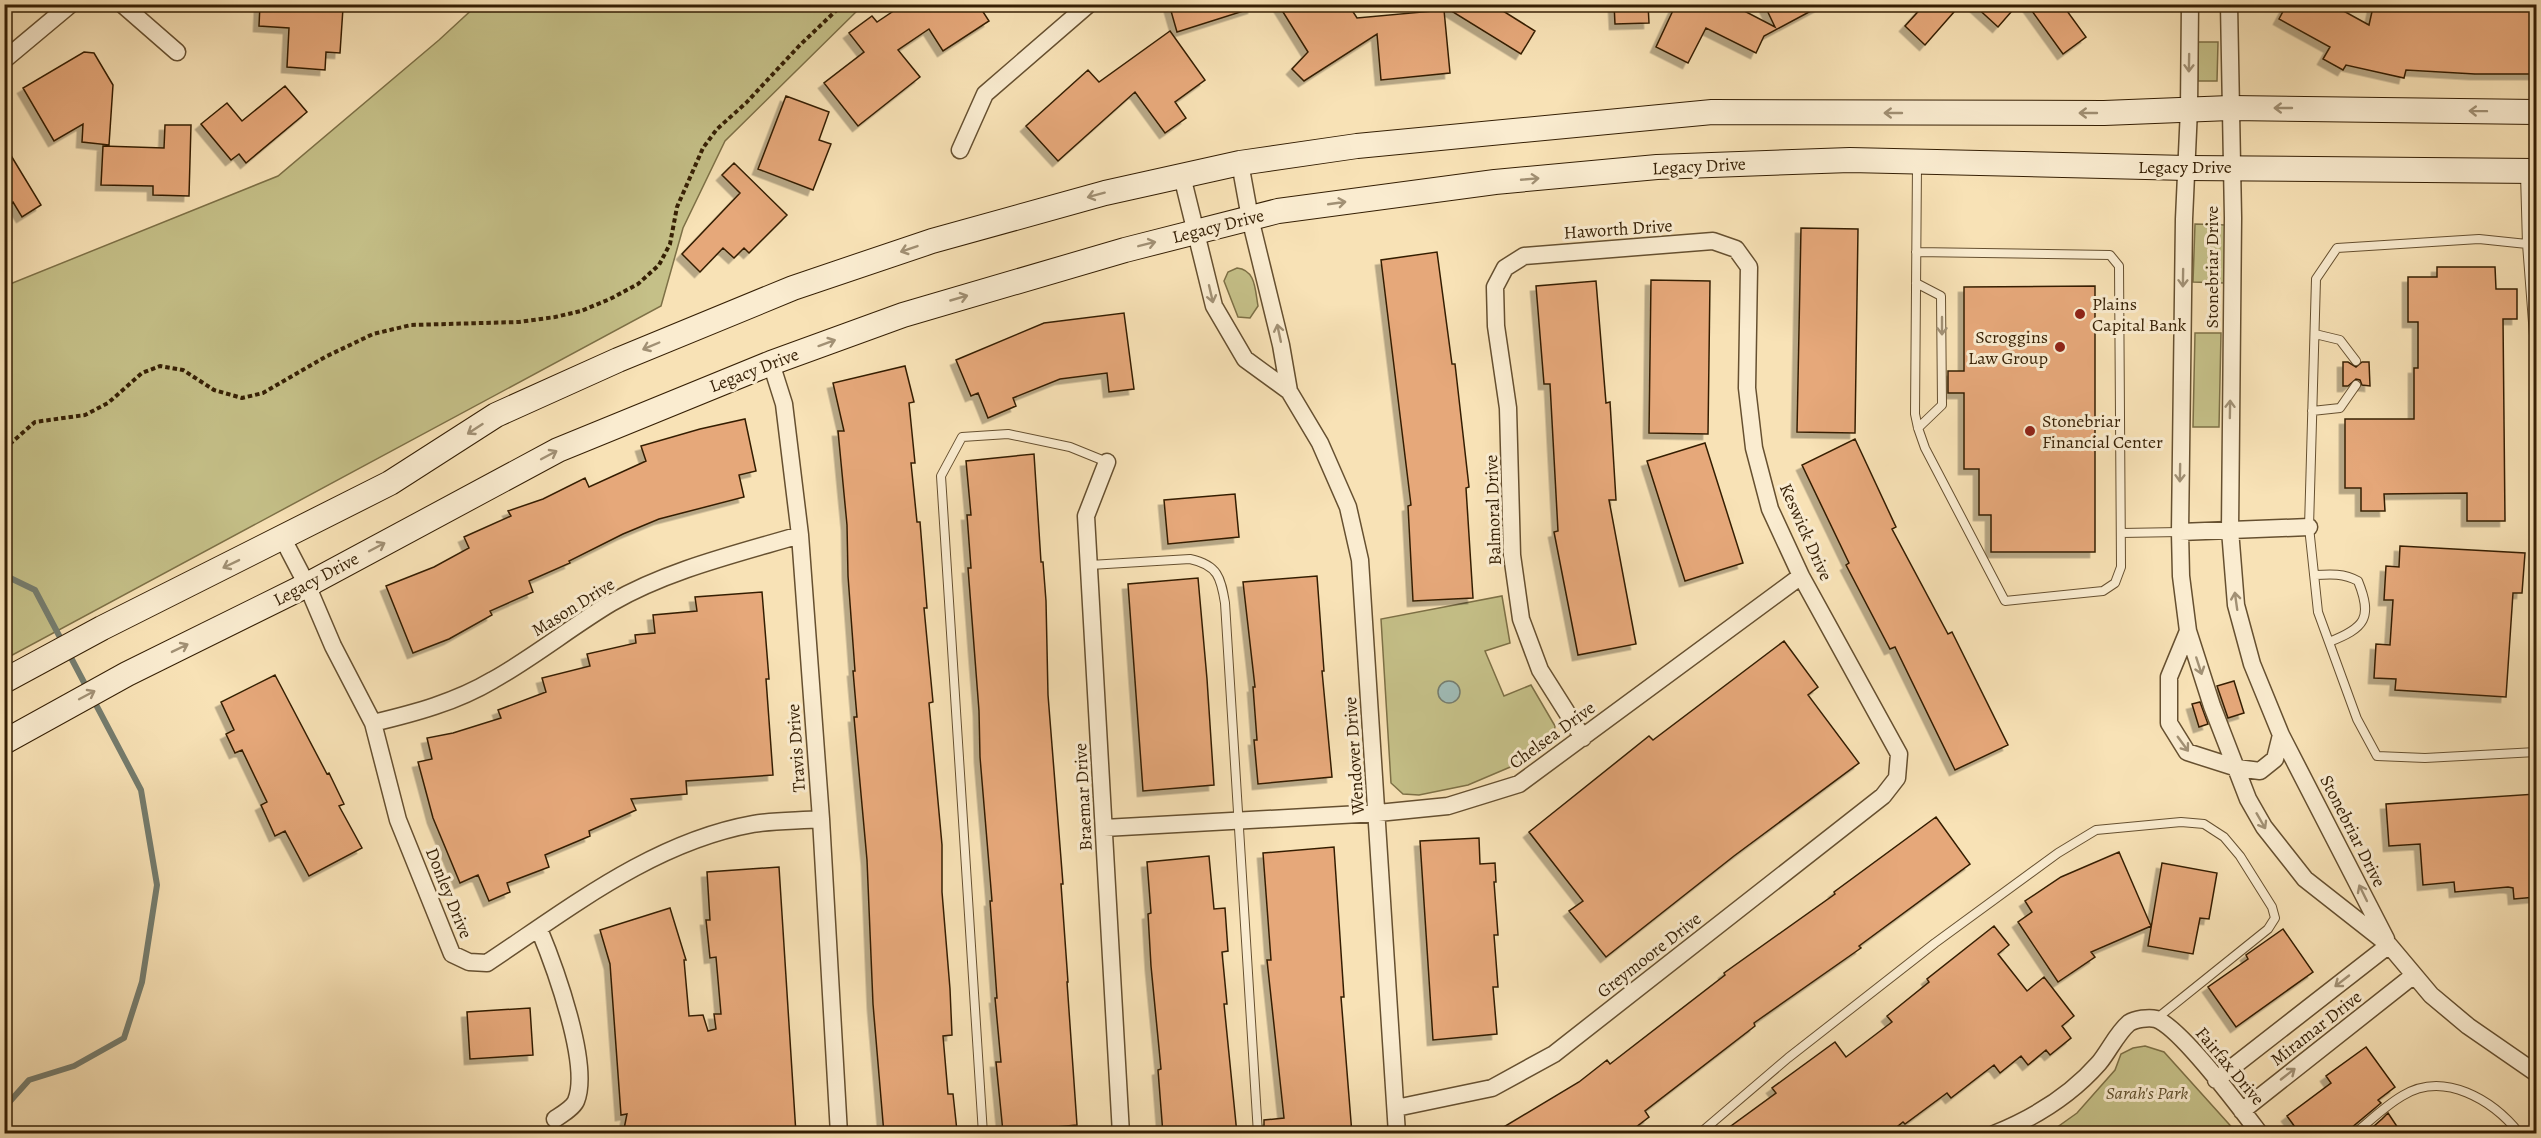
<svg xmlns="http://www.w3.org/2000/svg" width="2541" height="1138" font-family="Alegreya,serif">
  <defs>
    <filter id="shadow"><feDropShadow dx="-5.5" dy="5.5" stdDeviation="0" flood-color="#0004"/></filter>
  </defs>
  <rect width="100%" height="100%" fill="#f8e2b6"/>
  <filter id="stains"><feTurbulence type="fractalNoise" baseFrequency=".00333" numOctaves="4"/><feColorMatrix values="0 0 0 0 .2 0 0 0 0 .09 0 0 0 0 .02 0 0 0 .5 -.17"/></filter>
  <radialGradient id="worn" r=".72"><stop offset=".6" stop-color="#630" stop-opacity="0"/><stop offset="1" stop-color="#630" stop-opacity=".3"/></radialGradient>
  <path fill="#c5c088" stroke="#7d7046" stroke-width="1.5" d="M477,5H863L725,141L683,228L661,306L5,659V286L278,176L439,40Z
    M2198,42H2218L2217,81H2198Z
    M2195,224L2226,225L2224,283L2193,282Z
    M1237,268C1256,270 1255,290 1258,306L1250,318L1238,317L1224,281L1228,272Z
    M2195,333H2221L2219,427H2193Z
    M1502,596L1510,643L1485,651L1504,696L1531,685L1555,726L1553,742L1515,765L1468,785L1419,795L1403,794L1391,783L1381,619Z
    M2145,1046L2164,1052L2237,1133H2049L2077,1113L2115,1070L2121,1054L2133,1048Z"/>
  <path fill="#a0bcb7" stroke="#757d6f" stroke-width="1.5" d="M1438 692a11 11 0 1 1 22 0a11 11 0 1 1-22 0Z"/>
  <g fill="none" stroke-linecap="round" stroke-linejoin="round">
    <path stroke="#757d6f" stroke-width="6" d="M4,575L35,590L63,643
      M68,652L88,690
      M4,1108L29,1080L74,1066L124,1038L142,982L157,885L141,790L93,699"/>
  </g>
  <path fill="#e6a87a" stroke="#351f04" stroke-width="1.5" filter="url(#shadow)" d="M260,4L343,8L340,53L326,52L325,70L287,67L289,28L259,26Z
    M904,4H978L989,21L943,51L929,29L898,50L920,77L858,126L824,83L864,52L849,33L872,16L877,22Z
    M1169,4H1253V8L1177,32Z
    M1278,4H1348L1357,18L1444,10L1450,73L1381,80L1377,34L1304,81L1292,69L1308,52Z
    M1440,4H1492L1535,31L1521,54Z
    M1614,4H1648L1649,23L1615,24Z
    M1676,4H1731L1775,27L1764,4H1824L1764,36L1756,53L1706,28L1688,63L1656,47Z
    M1925,4H1961L1925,45L1905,26Z
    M1973,4H2018L1998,27Z
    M2027,4H2062L2086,37L2063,54Z
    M2287,4H2331L2369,25L2373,7L2383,9L2384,4H2536V74H2475L2406,70L2404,78L2346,65L2343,70L2323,59L2330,47L2279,19Z
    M1170,31L1205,80L1175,102L1186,118L1165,133L1135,92L1058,161L1026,126L1088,70L1099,82Z
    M84,52L94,53L113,85L109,145L82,142L83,124L54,141L23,88Z
    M285,86L307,112L246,163L239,154L231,160L201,124L227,103L242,121Z
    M786,96L829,112L819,140L831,144L813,190L758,169Z
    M165,125H191L189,196L153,195V186L101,185L103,146L164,148Z
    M4,144L41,205L22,217L13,202L4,207Z
    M734,163L787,215L749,253L744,248L734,258L723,248L700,272L682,254L740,193L722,175Z
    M1801,228L1858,229L1855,433L1797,432Z
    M1437,252L1452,364H1455L1469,487L1466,488L1473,598L1413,601L1408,506L1411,505L1381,260Z
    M2437,267H2495L2496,289H2517V319H2503L2505,521H2467V493L2384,494L2385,511H2361V488H2345V419H2414V368H2418V322H2408V277H2437Z
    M1651,280L1710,281L1708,434L1649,433Z
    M1596,281L1606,403L1610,402L1616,500H1609L1636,644L1578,655L1554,532L1558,531L1550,384H1544L1536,286Z
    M2095,286V552H1991V515H1979V469H1964V393H1948V371H1964V287Z
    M1124,313L1134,389L1109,392L1107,373L1060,379L1013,398L1016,406L988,418L978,393L971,396L956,360L1044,323Z
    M2343,362H2348L2356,367L2362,362H2369L2370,386L2362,385L2360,380L2356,379L2348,386H2343Z
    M905,366L914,402L909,403L915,463H911L917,522H920L927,608H924L933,702L929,703L942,845V892L950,989L952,1035L943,1036L948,1094H953L957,1131L934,1134H884L873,1004L867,860L854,717H857L853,671H855L848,576L847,525L838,431H844L833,383Z
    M745,419L756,471L739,475L744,497L659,519L623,534L569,561L570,563L529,581L533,592L490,611L492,615L449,639L413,653L386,586L434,567L469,548L464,537L511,516L508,511L543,499L585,478L589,487L646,461L641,446L700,429Z
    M1855,439L1896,527L1892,529L1948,634L1952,632L2008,745L1955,770L1895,647L1890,649L1846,565L1849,563L1802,465Z
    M1705,443L1743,563L1685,581L1647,461Z
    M1034,454L1041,562H1043L1046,601L1048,695L1063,884H1061L1068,982H1067L1077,1125L1003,1132L996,1062H1001L995,998H997L990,901H992L980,757L979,711L968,568H971L967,515H971L966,461Z
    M1235,494L1239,537L1168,544L1164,500Z
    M2400,546L2525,553L2522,593H2513L2506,697L2395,690L2396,679L2374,678L2376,644L2390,645L2393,600H2384L2386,566L2399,567Z
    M1317,576L1324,671H1322L1332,777L1258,784L1254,740H1257L1253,687H1255L1243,582Z
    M1198,578L1207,679L1214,785L1143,791L1128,584Z
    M762,592L769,679H766L773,775L686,781L687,794L631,799L636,810L589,831L590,836L545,855L549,867L507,883L510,892L489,901L478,875L460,883L433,818L418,762L432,759L427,738L453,733L501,718L498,710L546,692L542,678L590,666L587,654L636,643L635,635L655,633L653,615L697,611L695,597Z
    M1784,641L1818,687L1808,695L1859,763L1734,856L1606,957L1569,911L1583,901L1529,832L1649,736L1653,740Z
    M275,675L327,774L329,773L344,804L339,806L362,848L309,876L285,831L275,836L261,805L267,802L242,750L235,753L226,734L234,730L221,702Z
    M2234,681L2244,713L2228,718L2217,686Z
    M2200,702L2208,724L2199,727L2192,704Z
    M2536,794V897L2514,899L2513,888L2508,887L2455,892L2454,882L2423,885L2420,844L2389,846L2386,804Z
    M1936,817L1970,864L1859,946L1861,948L1754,1023L1755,1026L1645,1111L1649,1117L1627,1134H1492L1579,1082L1607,1060L1610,1064L1725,975L1724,973L1835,894L1834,892Z
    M1479,838L1480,864L1495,863L1496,882H1494L1498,935H1494L1498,987H1493L1497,1034L1433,1040L1420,841Z
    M1334,847L1344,997H1341L1352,1134H1264V1120L1284,1118L1267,960H1271L1263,853Z
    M2119,852L2151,926L2091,952L2095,957L2058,982L2018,922L2032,912L2025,901L2061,877Z
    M1209,856L1214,909L1225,908L1228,951L1222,952L1227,1004H1224L1237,1134H1163L1158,1070L1161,1069L1151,966L1148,914L1151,913L1147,862Z
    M2162,863L2217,873L2209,919L2200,918L2193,954L2148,946Z
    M779,867L796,1134H623L627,1114L621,1115L610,964L600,930L670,908L686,960H684L689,1016L703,1015L708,1031L716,1029L714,1014H721L716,957L710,958L706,920H710L707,872Z
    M1994,926L2009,945L1998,954L2027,991L2044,977L2074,1016L2062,1026L2071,1038L2050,1055L2046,1050L2028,1065L2021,1056L2000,1073L1994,1065L1951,1098L1947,1093L1905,1124L1903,1122L1888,1134H1720L1776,1093L1772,1088L1835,1042L1846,1057L1892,1022L1887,1016L1929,982L1927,979Z
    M2283,929L2313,972L2236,1027L2208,987L2248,959L2246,955Z
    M530,1008L533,1055L470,1059L467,1012Z
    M2366,1047L2395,1087L2378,1100L2381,1103L2350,1129L2348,1134H2300L2287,1116L2331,1083L2326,1076Z
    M2388,1113L2402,1134H2365L2382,1119Z"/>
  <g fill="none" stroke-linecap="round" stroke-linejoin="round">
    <defs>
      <path id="lane" d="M2525,174L2527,244L2536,247
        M1916,252L2110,255L2119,266L2121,567L2115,583L2103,591L2005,601L1925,448L1918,428L1915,414L1917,165
        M1916,283L1941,296L1942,405L1918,428
        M2315,334L2340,340L2356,361
        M2536,361L2527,244L2479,239L2337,248L2316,279L2309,527L2318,612L2357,719L2377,756L2425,758L2536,752
        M2312,411L2340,408L2356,385
        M2121,533L2180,532
        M1090,565L1190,559C1218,565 1221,578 1225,603L1258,1134
        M2314,575C2330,574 2344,573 2358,581C2373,618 2365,628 2329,642
        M983,1134L941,476L962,437L1008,434L1070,447L1107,462
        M1699,1134L1788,1058L1935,943L2058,853L2096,830L2181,822L2204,824L2224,837L2240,856L2272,907L2275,918L2268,929L2156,1019
        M2354,1134C2370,1121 2385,1106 2402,1096C2444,1070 2493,1100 2520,1134"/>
      <path id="street" d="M122,4L177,52
        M2190,4L2189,109L2184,219L2180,532L2181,576L2188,631L2212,706L2248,799L2264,827L2305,879L2389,945L2431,995L2468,1026L2536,1073
        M2229,4L2233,218L2230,530L2236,605L2252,664L2281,735L2386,939
        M4,60L71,4
        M960,150L985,94L1089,4
        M1240,163L1250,218L1281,345L1289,391L1320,443L1348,507L1360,560L1397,1134
        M1182,176L1214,306L1245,359L1289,391
        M771,363L784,404L800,535L821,819L839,1134
        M1107,462L1086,516L1121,1134
        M2180,532L2309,527
        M283,539L307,585L333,646L373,723L398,820L452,954L469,962L487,963C570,908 653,842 753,824C775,820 799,821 821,819
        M2188,631L2169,677V723L2187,752L2237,768L2260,771L2275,759L2281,735
        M373,723C415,713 456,702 493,680C534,657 571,627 611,603C668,570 736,554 800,535
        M1104,828L1378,813L1448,806L1519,784L1801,576
        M539,929C554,965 591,1065 576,1101C573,1108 561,1115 555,1119
        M2216,1080L2389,945
        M1396,1108L1492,1088L1554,1054L1883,796L1897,778L1899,754L1801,576L1770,509L1754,448L1747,388L1749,267L1736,249L1713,241L1524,256L1505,268L1495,287L1496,326L1508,408L1512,555L1521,619L1540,670L1583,738
        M2242,1111L2414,975
        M1994,1134C2034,1118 2070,1096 2099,1063C2109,1051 2117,1033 2129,1023C2135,1019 2149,1017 2156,1019C2181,1028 2241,1109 2260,1134"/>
      <path id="secondary" d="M4,681L102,628L390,483L496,415L618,360L793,288L932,241L1105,193L1240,163L1357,146L1712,112L2104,113L2230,108L2536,112
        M4,742L127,674L307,585L558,450L771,363L903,315L1125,250L1278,211L1495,182L1657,167L1850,160L2187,168L2536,171"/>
    </defs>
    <use href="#lane" stroke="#665030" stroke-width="10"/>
    <use href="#street" stroke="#665030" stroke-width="19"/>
    <use href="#secondary" stroke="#351f04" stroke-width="26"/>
    <path stroke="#351f04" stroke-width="4" stroke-dasharray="4.5 3" stroke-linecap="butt" d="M4,449L35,422L85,415L108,403L142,373L160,366L183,370L214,390L242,398L263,393L325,357L373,334L411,325L519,322L555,317L581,311L610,299L638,284L659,265L670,244L677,207L703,148L717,129L746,103L800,45L843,4"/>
    <use href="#lane" stroke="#faecd0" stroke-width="8"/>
    <use href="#street" stroke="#faecd0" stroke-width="16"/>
    <use href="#secondary" stroke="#faecd0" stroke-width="24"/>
  </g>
  <defs><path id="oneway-shaft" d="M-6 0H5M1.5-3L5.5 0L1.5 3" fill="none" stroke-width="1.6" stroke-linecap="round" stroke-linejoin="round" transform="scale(1.5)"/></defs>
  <g stroke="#a19074">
    <use href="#oneway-shaft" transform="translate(2189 63) rotate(91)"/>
    <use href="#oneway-shaft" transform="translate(2283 108) rotate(-180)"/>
    <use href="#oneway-shaft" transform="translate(2478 111) rotate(-179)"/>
    <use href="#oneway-shaft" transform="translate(1893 113) rotate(-180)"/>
    <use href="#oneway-shaft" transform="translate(2088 113) rotate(-180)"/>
    <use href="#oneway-shaft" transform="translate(1530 179) rotate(-5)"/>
    <use href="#oneway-shaft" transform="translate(1096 195) rotate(165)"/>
    <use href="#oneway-shaft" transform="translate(1337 203) rotate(-8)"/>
    <use href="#oneway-shaft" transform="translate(1147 244) rotate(-14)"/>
    <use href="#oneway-shaft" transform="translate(909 249) rotate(161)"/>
    <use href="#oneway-shaft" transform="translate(2183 278) rotate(91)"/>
    <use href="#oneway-shaft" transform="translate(1211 294) rotate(77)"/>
    <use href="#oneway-shaft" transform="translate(959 298) rotate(-16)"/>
    <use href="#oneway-shaft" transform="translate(1942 326) rotate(90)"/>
    <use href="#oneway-shaft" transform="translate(1279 333) rotate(-102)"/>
    <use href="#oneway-shaft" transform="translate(827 343) rotate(-20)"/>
    <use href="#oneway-shaft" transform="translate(651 346) rotate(157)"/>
    <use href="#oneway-shaft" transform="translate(2230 409) rotate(-89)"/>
    <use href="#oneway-shaft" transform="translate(475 429) rotate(147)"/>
    <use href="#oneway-shaft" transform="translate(549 455) rotate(-28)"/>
    <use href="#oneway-shaft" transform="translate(2180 473) rotate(91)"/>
    <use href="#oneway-shaft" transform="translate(377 547) rotate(-28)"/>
    <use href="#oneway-shaft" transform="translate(231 564) rotate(154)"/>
    <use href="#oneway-shaft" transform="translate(2236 601) rotate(-98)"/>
    <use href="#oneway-shaft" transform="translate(180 648) rotate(-26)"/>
    <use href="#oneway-shaft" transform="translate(2199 666) rotate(72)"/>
    <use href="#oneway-shaft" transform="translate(87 695) rotate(-28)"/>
    <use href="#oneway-shaft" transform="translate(2183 744) rotate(54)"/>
    <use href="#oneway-shaft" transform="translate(2261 821) rotate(60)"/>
    <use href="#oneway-shaft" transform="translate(2363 893) rotate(-116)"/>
    <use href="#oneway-shaft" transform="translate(2342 981) rotate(142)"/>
    <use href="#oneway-shaft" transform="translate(2288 1074) rotate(-38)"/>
  </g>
  <g fill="#8f2418" stroke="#faecd0" stroke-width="2">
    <circle cx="2080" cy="314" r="6"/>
    <circle cx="2060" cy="347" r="6"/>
    <circle cx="2030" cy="431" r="6"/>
  </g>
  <g text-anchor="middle" stroke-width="6" stroke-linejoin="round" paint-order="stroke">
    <g font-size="18" fill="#351f04" stroke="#faecd0">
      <text transform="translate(1699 166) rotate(-3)" y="6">Legacy Drive</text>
      <text x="2185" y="173">Legacy Drive</text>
      <text transform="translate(1218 226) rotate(-14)" y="6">Legacy Drive</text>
      <text transform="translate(1618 229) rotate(-4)" y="6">Haworth Drive</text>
      <text transform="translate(2212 267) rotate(-90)" y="6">Stonebriar Drive</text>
      <text transform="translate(754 370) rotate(-21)" y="6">Legacy Drive</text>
      <text transform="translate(1493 510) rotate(-92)" y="6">Balmoral Drive</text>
      <text transform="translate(1806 532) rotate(66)" y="6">Keswick Drive</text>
      <text transform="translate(316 579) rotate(-28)" y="6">Legacy Drive</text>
      <text transform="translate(573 607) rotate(-32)" y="6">Mason Drive</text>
      <text transform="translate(1552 735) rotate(-36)" y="6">Chelsea Drive</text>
      <text transform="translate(796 748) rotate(-94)" y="6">Travis Drive</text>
      <text transform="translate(1354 756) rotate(-94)" y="6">Wendover Drive</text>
      <text transform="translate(1083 797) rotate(-93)" y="6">Braemar Drive</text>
      <text transform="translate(2353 831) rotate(63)" y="6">Stonebriar Drive</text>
      <text transform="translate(449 893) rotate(68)" y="6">Donley Drive</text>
      <text transform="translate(1649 955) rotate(-38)" y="6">Greymoore Drive</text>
      <text transform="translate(2316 1028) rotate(-38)" y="6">Miramar Drive</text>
      <text transform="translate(2230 1066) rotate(50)" y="6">Fairfax Drive</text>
    </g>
    <g font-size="18" fill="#351f04" stroke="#faecd0" text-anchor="start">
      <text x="2092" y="310">Plains<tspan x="2092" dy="21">Capital Bank</tspan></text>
      <text x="2048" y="343" text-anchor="end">Scroggins<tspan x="2048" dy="21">Law Group</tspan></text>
      <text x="2042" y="427">Stonebriar<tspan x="2042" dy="21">Financial Center</tspan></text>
    </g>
    <g font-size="18" font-style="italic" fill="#604f2c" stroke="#faecd0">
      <text x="2147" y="1099">Sarah's Park</text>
    </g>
  </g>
  <rect width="2541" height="1138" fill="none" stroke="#f8e2b6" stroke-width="24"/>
  <rect x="6" y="6" width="2529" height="1126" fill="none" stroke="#351f04" stroke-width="3"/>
  <rect x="12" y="12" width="2517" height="1114" fill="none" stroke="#351f04" stroke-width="1.5"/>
  <rect width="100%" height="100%" filter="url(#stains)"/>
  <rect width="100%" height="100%" fill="url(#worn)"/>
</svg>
